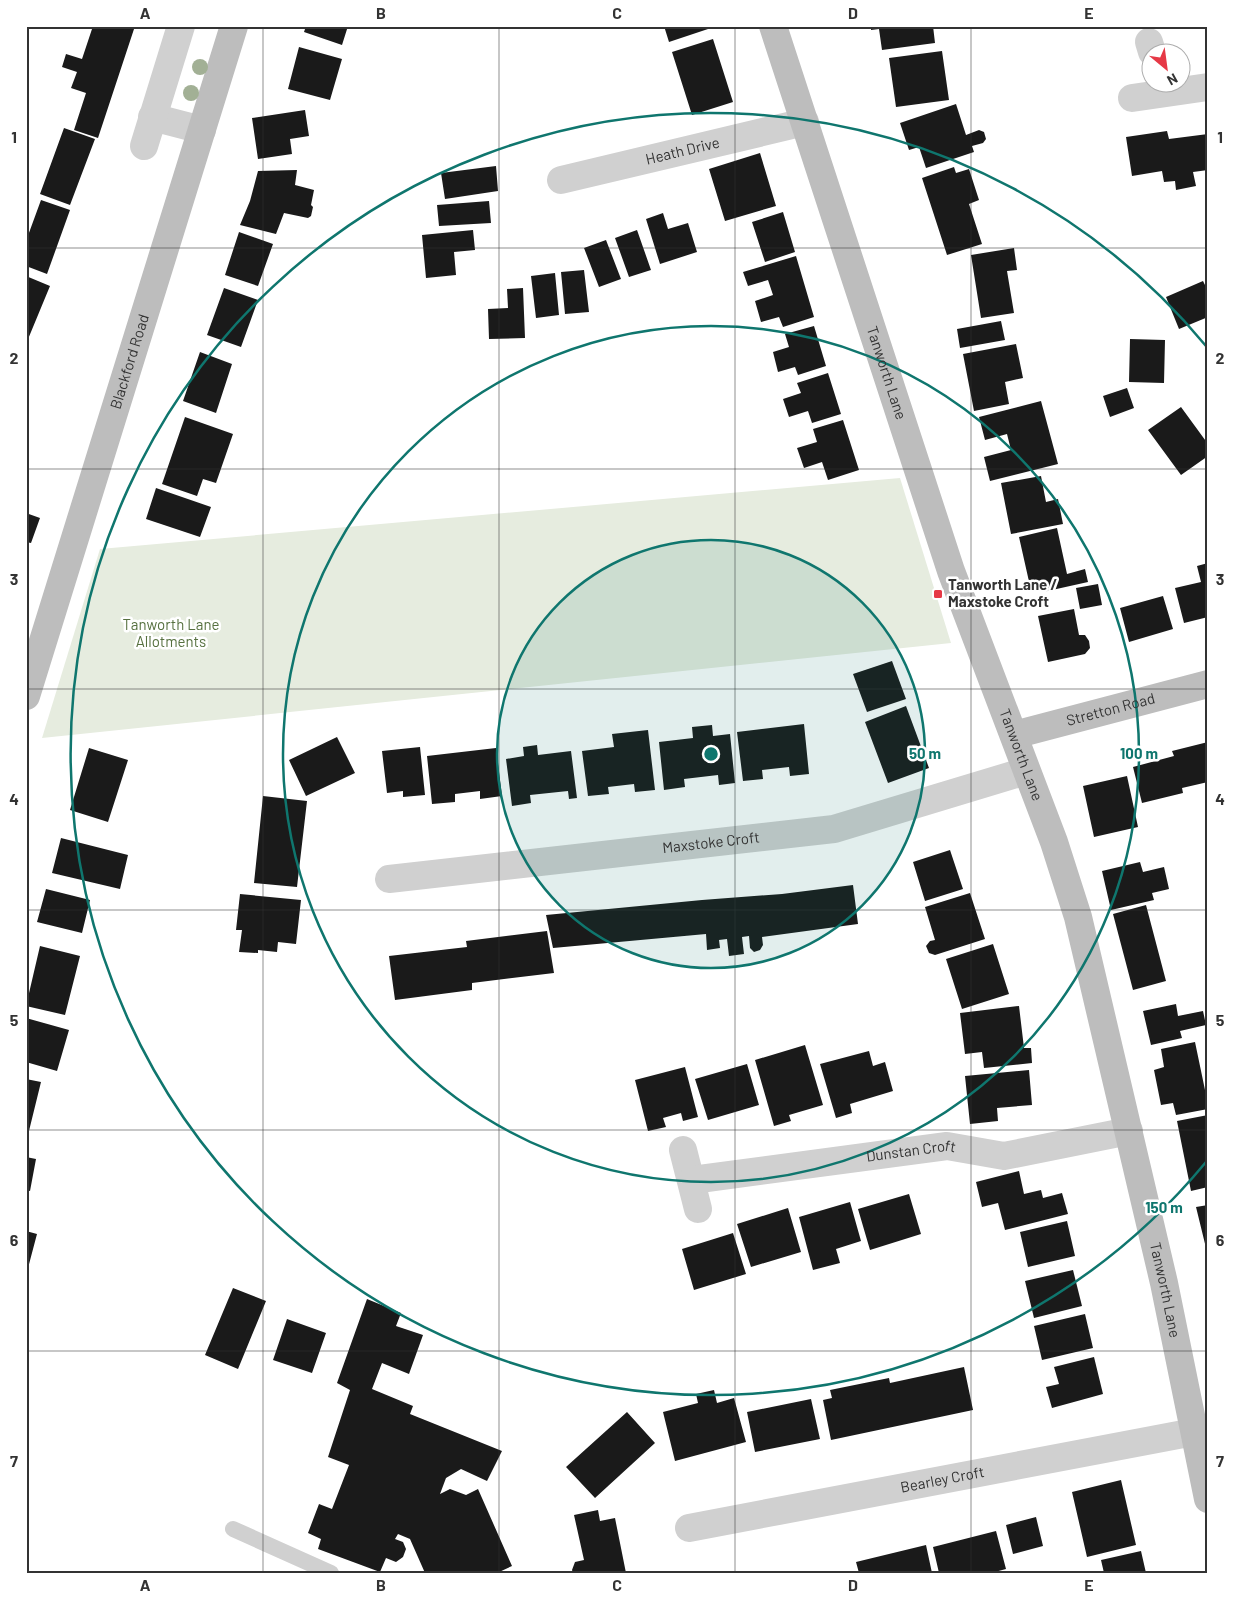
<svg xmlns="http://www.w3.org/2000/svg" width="1234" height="1599" font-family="Barlow,sans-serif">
  <rect width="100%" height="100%" fill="#fff"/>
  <path fill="#e6ecdf" d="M900,478L951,643L42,738L100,549Z"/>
  <path fill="#1a1a1a" d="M93,26H135L98,138L74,130L86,93L71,88L77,72L62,67L66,54L82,59Z
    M306,26H348L342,45L304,32Z
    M664,26H710L711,28L669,42Z
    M871,26H933L935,43L882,50L879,29L871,30Z
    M713,39L733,102L692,115L672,52Z
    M299,47L342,59L330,100L288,89Z
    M942,51L949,100L896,107L889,58Z
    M956,104L966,135L979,130L984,132L986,139L983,143L972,146L974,152L926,168L919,147L909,150L900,123Z
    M305,110L309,136L290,139L292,154L258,159L252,118Z
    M64,128L95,139L70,205L40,194Z
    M1167,131L1169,139L1208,134V170L1193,172L1196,186L1176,190L1175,181L1164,182L1162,171L1132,176L1126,137Z
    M760,153L776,206L725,221L709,169Z
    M496,166L498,191L445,199L441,173Z
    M954,167L956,173L969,169L979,200L969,204L982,244L947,255L922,178Z
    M297,170L295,185L314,190L311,205L313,207L311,216L308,218L284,213L276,234L240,225L250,201L258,171Z
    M41,200L70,210L47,274L26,266V241Z
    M489,201L491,223L439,226L437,205Z
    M783,212L795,252L765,262L752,222Z
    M663,213L668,229L688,223L697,252L660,264L646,219Z
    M473,230L475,250L454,252L456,275L426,278L422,235Z
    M637,230L651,270L629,277L615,238Z
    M239,232L273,244L258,286L225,275Z
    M606,240L621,279L599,287L584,248Z
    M1014,248L1017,270L1007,271L1014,313L981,318L971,255Z
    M796,256L814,317L783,327L779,317L761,322L755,301L773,295L768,280L748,286L743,272Z
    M584,270L589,312L565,314L561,272Z
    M555,273L559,315L536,318L531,276Z
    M26,276L50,286L26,344Z
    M1203,281L1208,291V317L1179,329L1166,297Z
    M224,288L258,300L241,347L207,335Z
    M523,288L525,338L489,339L488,309L508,308L507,289Z
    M1001,321L1005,340L960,348L957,329Z
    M814,326L826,366L798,375L795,367L778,372L773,352L789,347L785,334Z
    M1130,339L1165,340L1164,383L1129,382Z
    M1016,344L1023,378L1005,382L1009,404L974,411L963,354Z
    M200,352L232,364L216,413L183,401Z
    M828,373L841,414L812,423L808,411L789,417L783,399L801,393L797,383Z
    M1127,388L1134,408L1110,417L1103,396Z
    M1041,401L1058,464L990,481L984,457L1011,450L1007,434L985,440L979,417Z
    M1181,407L1208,444V456L1181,475L1148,430Z
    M185,417L233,434L216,483L203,479L197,496L162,484Z
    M843,420L859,470L828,480L822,462L804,468L797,448L817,442L813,429Z
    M1041,476L1046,502L1058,499L1063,524L1011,534L1001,483Z
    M156,488L211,507L200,537L146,519Z
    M26,513L40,518L31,543L26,542Z
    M1057,528L1067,574L1085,569L1088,582L1043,592L1041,584L1030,586L1019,537Z
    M1208,563V617L1184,623L1175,588L1201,582L1197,566Z
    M1098,584L1102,605L1080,609L1076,588Z
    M1163,596L1173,629L1129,642L1120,608Z
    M1074,609L1079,635H1085L1089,641L1090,648L1085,654L1048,662L1038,616Z
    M892,661L906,699L867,712L853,674Z
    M906,706L929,768L888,783L865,722Z
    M804,724L809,774L790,776L789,767L762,770L763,779L743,781L737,732Z
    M712,725L713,736L730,734L735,783L719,785L718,775L684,779L685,787L664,790L659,742L693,738L692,727Z
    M648,730L655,790L635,792L634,784L608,787L609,794L588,796L582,751L614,747L612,734Z
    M337,737L355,773L306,796L289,760Z
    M1208,742V782L1182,788L1183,793L1142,803L1133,767L1174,756L1172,751Z
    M537,745L538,755L571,751L577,798L569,799L568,791L530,795L531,803L512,806L506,759L524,756L523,747Z
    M420,747L425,795L403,797V791L387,793L382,751Z
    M89,748L128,760L108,822L70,810Z
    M496,748L502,796L480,799V791L455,794V802L432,804L427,756Z
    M1127,776L1138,827L1094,837L1083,786Z
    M263,796L307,801L297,887L254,883Z
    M61,838L128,855L120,889L52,873Z
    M950,850L963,889L925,901L913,862Z
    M1140,862L1143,872L1164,867L1169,889L1152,893L1154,900L1111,910L1102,871Z
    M853,885L858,924L762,937L763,945L760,950L754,952L750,948L749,936L742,937L744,954L729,956L727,939L719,940L720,948L707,950L706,934L553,948L546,915L702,900L782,894Z
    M46,889L90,900L82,933L37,922Z
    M970,893L985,939L935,955L929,953L926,946L930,941L935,940L925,907Z
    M240,894L301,900L296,944L278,942L277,952L258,950V953L239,952L242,930H236Z
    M1146,905L1166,981L1133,990L1113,914Z
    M547,931L554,973L472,983V990L395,1000L389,956L467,947L466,941Z
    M993,944L1009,994L962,1009L946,959Z
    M40,946L80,956L65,1015L26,1006Z
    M1176,1004L1178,1016L1203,1011L1206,1025L1180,1031L1182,1038L1151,1045L1143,1011Z
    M1019,1006L1024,1048H1031L1032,1063L984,1068L982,1052L965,1054L960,1013Z
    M26,1018L69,1030L57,1071L26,1062Z
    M1195,1042L1205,1090L1208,1089V1109L1176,1115L1173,1103L1161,1105L1154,1070L1164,1067L1161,1049Z
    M805,1045L823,1105L789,1115L791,1121L774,1126L755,1060Z
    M869,1051L873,1066L885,1062L893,1091L850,1104L852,1113L836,1118L820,1064Z
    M747,1064L759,1105L708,1120L695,1079Z
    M685,1067L698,1117L683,1121L681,1113L663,1118L666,1127L648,1131L635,1080Z
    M1029,1070L1032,1105L997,1108L998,1121L970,1124L965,1076Z
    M26,1079L41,1082L27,1139H26Z
    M1208,1115V1187L1191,1191L1177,1121Z
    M26,1157L36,1159L30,1191L26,1190Z
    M1019,1171L1024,1194L1041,1190L1043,1198L1062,1193L1068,1214L1005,1230L998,1203L982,1207L976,1182Z
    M909,1194L921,1234L870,1250L858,1209Z
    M850,1202L861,1241L836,1249L840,1263L813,1270L799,1217Z
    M1208,1205V1252H1207L1196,1207Z
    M788,1208L801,1252L751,1267L737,1224Z
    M1067,1221L1075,1256L1028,1267L1020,1232Z
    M26,1231L37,1234L28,1268L26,1267Z
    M733,1233L746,1274L694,1290L682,1249Z
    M1073,1270L1082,1306L1034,1318L1025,1281Z
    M233,1288L266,1301L238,1369L205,1355Z
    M367,1299L401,1313L396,1326L423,1335L409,1374L382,1363L372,1389L413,1406L410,1414L502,1451L487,1481L461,1469L446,1478L440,1494L450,1489L466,1495L478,1489L512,1566L497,1573H425L410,1539L398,1534L395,1539L403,1542L406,1549L403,1557L396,1562L386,1558L380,1572L318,1549L321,1539L308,1533L319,1504L332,1509L349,1465L328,1457L350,1390L337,1383Z
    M1085,1314L1093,1348L1042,1360L1034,1326Z
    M287,1319L326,1333L312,1373L273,1360Z
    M1094,1357L1103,1394L1052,1408L1046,1387L1059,1384L1054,1367Z
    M964,1367L973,1410L831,1440L823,1400L832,1398L830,1390L889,1378L890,1383Z
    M714,1390L717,1403L734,1398L746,1442L675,1461L663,1412L698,1403L696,1394Z
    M811,1399L820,1439L755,1452L747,1412Z
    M627,1412L655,1443L595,1498L566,1467Z
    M1121,1480L1136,1545L1087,1557L1072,1492Z
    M598,1510L600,1521L615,1518L626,1573H573L572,1570L575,1562L584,1560L574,1515Z
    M1036,1517L1043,1546L1013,1554L1006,1525Z
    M996,1531L1006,1569L991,1573H939L933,1547Z
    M926,1545L932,1573H859L856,1562Z
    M1141,1551L1146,1573H1104L1101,1560Z"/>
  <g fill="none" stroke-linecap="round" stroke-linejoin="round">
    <path stroke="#d0d0d0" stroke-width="16" d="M233,1529L331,1573"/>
    <g stroke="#d0d0d0" stroke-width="28">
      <path d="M1149,42L1152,52"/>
      <path d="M1132,98L1208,87"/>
      <path d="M152,117L202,130"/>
      <path d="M144,146L181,26"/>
      <path id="s1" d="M561,180L805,122"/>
      <path id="s2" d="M389,879L834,829L1026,771"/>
      <path d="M683,1150L698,1209"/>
      <path id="s3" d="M692,1180L947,1146L1004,1156L1129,1131"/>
      <path id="s4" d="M689,1528L1194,1432"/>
    </g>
    <g stroke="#bdbdbd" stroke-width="28">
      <path id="s5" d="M773,26L951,571L1054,842L1078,917L1164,1283L1208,1499"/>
      <path id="s6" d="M26,696L234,26"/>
      <path id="s7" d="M1014,735L1208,684"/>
    </g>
  </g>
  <g fill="#a2b095">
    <circle cx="200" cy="67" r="8"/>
    <circle cx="191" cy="93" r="8"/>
  </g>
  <path fill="none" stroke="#333" stroke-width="1" stroke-opacity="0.55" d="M263,26V1573M499,26V1573M735,26V1573M971,26V1573M26,248H1208M26,469H1208M26,689H1208M26,910H1208M26,1130H1208M26,1351H1208"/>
  <circle cx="711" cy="754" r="214" fill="#0f766e" fill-opacity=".12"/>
  <g fill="none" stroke="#0f766e" stroke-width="2.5">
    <circle cx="711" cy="754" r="214"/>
    <circle cx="711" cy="754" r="428"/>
    <path d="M1206 1162A641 641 0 1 1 1206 346"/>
  </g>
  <rect fill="#e63946" stroke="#fff" stroke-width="2" x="933" y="589" width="10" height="10" rx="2.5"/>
  <g text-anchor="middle" stroke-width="5" stroke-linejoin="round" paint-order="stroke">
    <g font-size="15" fill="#333" stroke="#fff">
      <text dy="5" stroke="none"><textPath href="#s1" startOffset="125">Heath Drive</textPath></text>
      <text dy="5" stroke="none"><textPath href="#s6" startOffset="350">Blackford Road</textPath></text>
      <text dy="5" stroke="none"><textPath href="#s5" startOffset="365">Tanworth Lane</textPath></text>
      <text dy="5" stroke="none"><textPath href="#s7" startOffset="100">Stretton Road</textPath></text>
      <text dy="5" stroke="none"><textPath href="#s5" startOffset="770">Tanworth Lane</textPath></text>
      <text dy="5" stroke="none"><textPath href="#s2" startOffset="324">Maxstoke Croft</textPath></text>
      <text dy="5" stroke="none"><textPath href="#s3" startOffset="221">Dunstan Croft</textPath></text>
      <text dy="5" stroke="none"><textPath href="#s5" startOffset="1325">Tanworth Lane</textPath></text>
      <text dy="5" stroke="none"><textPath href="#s4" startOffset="258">Bearley Croft</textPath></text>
    </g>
    <g font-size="15" font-weight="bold" fill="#333" stroke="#fff" text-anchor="start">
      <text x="948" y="590">Tanworth Lane /<tspan x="948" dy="17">Maxstoke Croft</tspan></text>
    </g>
    <g font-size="15" fill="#56703f" stroke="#fff">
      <text x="171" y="630">Tanworth Lane<tspan x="171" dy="17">Allotments</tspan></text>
    </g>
  </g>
  <circle cx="711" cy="754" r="8" fill="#0f766e" stroke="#fff" stroke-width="2.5"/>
  <g font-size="15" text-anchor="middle" font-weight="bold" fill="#0f766e" stroke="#fff" stroke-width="5" stroke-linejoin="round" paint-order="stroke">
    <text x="925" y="759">50 m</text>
    <text x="1139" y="759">100 m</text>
    <text x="1164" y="1213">150 m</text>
  </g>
  <rect width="1234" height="1599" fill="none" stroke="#ffffff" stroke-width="55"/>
  <g transform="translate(1166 68) rotate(151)"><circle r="24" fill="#ffffff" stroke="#adadad"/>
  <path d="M0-4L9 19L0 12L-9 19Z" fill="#e63946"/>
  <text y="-8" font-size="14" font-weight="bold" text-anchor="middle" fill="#333333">N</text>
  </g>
  <rect x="28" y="28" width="1178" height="1544" fill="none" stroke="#333" stroke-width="2"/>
  <g font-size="16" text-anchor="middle" font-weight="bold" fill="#333">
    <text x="145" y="19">A</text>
    <text x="381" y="19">B</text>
    <text x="617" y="19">C</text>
    <text x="853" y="19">D</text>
    <text x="1089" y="19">E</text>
    <text x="14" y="143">1</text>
    <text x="1220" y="143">1</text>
    <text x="14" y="364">2</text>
    <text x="1220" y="364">2</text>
    <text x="14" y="585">3</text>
    <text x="1220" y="585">3</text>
    <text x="14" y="805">4</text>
    <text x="1220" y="805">4</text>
    <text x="14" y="1026">5</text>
    <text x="1220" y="1026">5</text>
    <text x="14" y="1246">6</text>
    <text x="1220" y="1246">6</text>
    <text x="14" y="1467">7</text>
    <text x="1220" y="1467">7</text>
    <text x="145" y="1591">A</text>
    <text x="381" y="1591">B</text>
    <text x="617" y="1591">C</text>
    <text x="853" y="1591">D</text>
    <text x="1089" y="1591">E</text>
  </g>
</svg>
